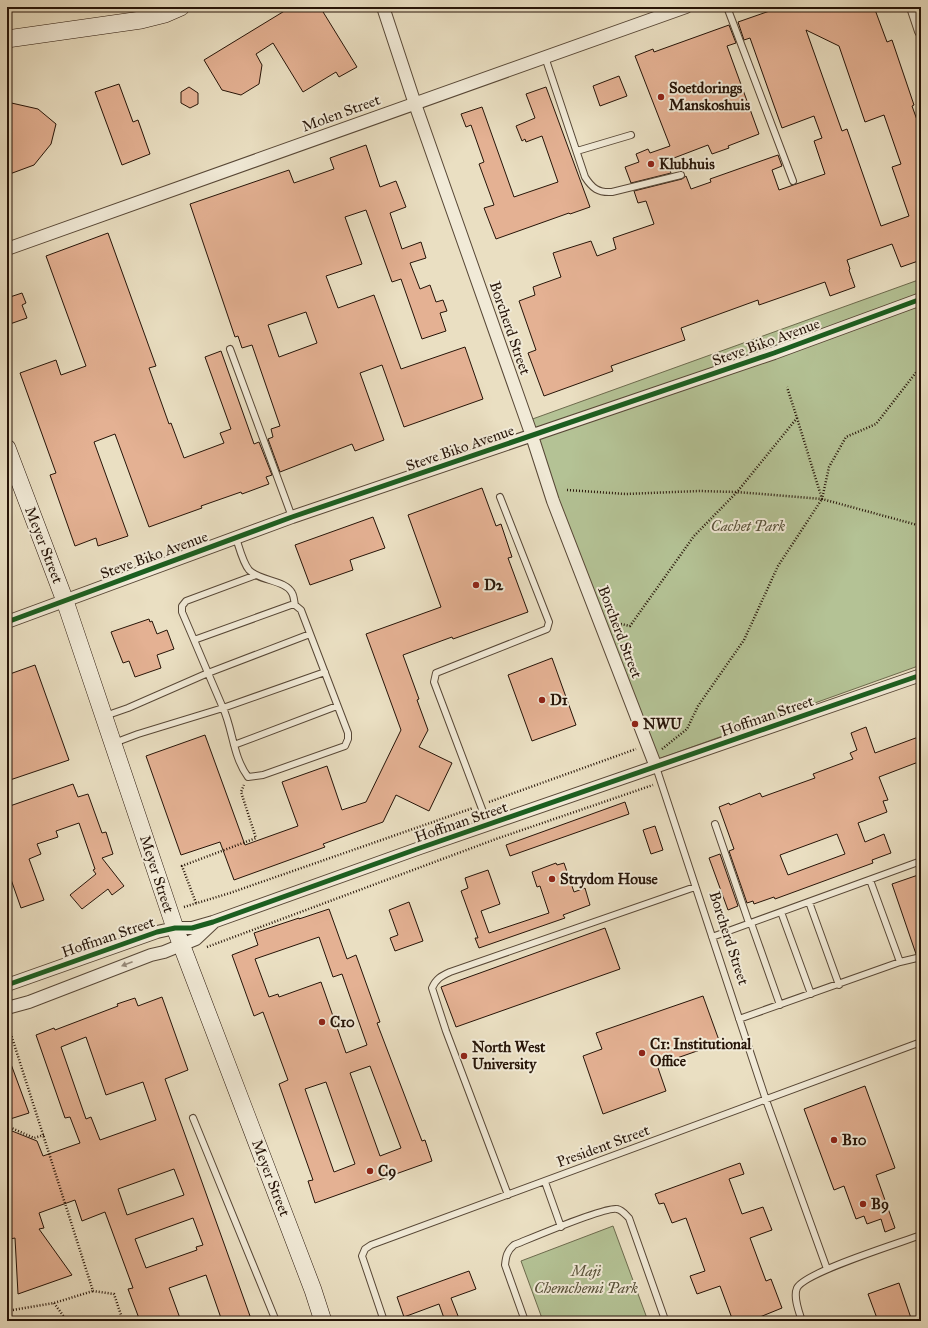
<svg xmlns="http://www.w3.org/2000/svg" width="928" height="1328" font-family="'IM FELL Great Primer',serif">
  <rect width="100%" height="100%" fill="#eadfc2"/>
  <filter id="stains"><feTurbulence type="fractalNoise" baseFrequency=".005" numOctaves="4"/><feColorMatrix values="0 0 0 0 .2 0 0 0 0 .09 0 0 0 0 .02 0 0 0 .5 -.17"/></filter>
  <radialGradient id="worn" r=".72"><stop offset=".6" stop-color="#630" stop-opacity="0"/><stop offset="1" stop-color="#630" stop-opacity=".3"/></radialGradient>
  <path fill="#b4c295" stroke="#6d6b4e" d="M921,279V665L650,762L527,421Z
    M613,1226L648,1321H543L521,1261Z"/>
  <path fill="#e4b193" stroke="#261408" fill-rule="evenodd" d="M291,7H320L357,67L339,77L336,72L303,92L273,43L256,54L262,65L259,84L241,95L222,90L204,60Z
    M781,7H874L887,42L892,40L914,105L912,106L921,131V260L901,267L892,244L847,260L850,269L849,270L855,287L830,296L825,282L759,305L758,300L681,328L685,340L611,366L613,371L544,396L528,353L536,350L519,301L535,295L533,287L561,277L553,253L591,241L597,256L616,249L613,238L654,224L646,201L638,203L634,191L682,179L686,176L691,189L711,182L710,179L778,155L782,166L772,170L779,190L825,174L814,141L822,138L814,116L782,128L750,38L744,40L738,22ZM806,30L839,46L865,122L884,115L901,164L892,167L909,216L881,226L847,129L842,131Z
    M729,25L736,43L727,46L759,134L728,146L729,148L712,154L708,145L666,161L671,173L631,183L625,167L639,162L636,154L648,149L650,153L670,146L635,56L653,49L654,52Z
    M619,76L627,96L600,106L593,86Z
    M119,84L133,122L138,120L150,154L122,165L95,92Z
    M189,87L198,93V104L190,108L181,103V92Z
    M546,87L590,207L570,214L569,213L496,239L484,208L494,205L479,164L484,162L471,125L466,127L461,114L482,107L514,197L558,182L542,136L526,142L525,139L522,141L516,126L535,118L526,94Z
    M7,102L38,109L56,124L51,144L34,165L7,175Z
    M366,145L380,187L396,181L406,207L390,213L402,249L421,242L426,258L410,263L420,289L430,285L436,302L443,300L447,311L440,313L446,331L422,339L401,279L392,282L366,210L345,217L362,264L326,276L338,308L374,295L401,369L465,347L483,399L404,427L382,365L360,373L384,440L355,451L352,444L280,472L268,439L273,437L271,429L280,426L252,345L242,348L238,336L235,337L190,204L289,170L294,183L334,169L330,158ZM306,312L317,343L279,357L268,325Z
    M108,233L156,366L149,368L169,424L171,423L184,458L224,443L220,433L231,429L205,357L221,351L254,444L259,442L272,475L266,477L269,484L242,494L241,492L201,506L202,508L149,527L115,434L94,442L128,536L98,546L96,538L75,546L50,475L56,473L20,373L56,360L61,375L86,366L46,256Z
    M22,293L26,303L22,305L27,318L7,325V298Z
    M482,488L496,526L501,524L512,557L508,558L528,612L453,639L452,637L403,655L419,699L417,700L428,730L419,747L452,763L429,811L396,795L383,822L323,844L325,847L234,880L220,842L181,855L146,756L205,735L245,845L298,826L282,782L327,766L342,810L366,802L401,730L366,634L441,607L408,515Z
    M373,517L385,548L350,560L353,570L310,585L295,545Z
    M149,619L150,622L152,621L157,634L167,630L174,649L157,655L161,668L135,677L129,661L123,663L111,632Z
    M552,658L576,725L532,741L508,675Z
    M35,665L69,760L7,781V675Z
    M866,727L875,753L921,736V761L879,777L888,800L883,801L887,812L858,823L865,842L884,834L891,853L872,860L873,863L775,899L774,897L754,904L753,901L747,903L729,851L734,849L719,807L729,803L730,805L760,793L762,797L815,778L813,774L853,759L850,753L857,750L851,733ZM837,834L845,854L788,875L780,855Z
    M73,784L78,797L88,794L102,833L106,832L113,854L102,858L124,886L112,895L108,889L82,909L70,895L96,874L93,870L95,869L79,823L56,831L58,837L37,844L41,854L29,859L44,900L21,908L7,868V807Z
    M625,802L629,814L510,856L506,845Z
    M655,826L663,850L651,854L643,830Z
    M720,854L738,906L728,910L709,858Z
    M556,863L557,865L564,863L574,892L585,888L590,905L563,915L565,918L479,948L475,938H478L461,891L468,888L465,878L488,870L500,904L481,911L489,933L549,913L540,886L537,887L532,872Z
    M921,874V953L916,954L892,884Z
    M409,902L423,941L395,951L390,938L398,935L389,910Z
    M329,909L347,959L356,955L380,1022L377,1023L422,1141L425,1140L432,1161L315,1203L308,1181L313,1180L279,1084L288,1080L263,1012L254,1016L232,955L258,945L254,933L299,918V919ZM319,937L333,977L342,974L367,1045L346,1053L321,982L279,997L278,994L269,997L255,959ZM370,1066L401,1148L380,1156L350,1073ZM326,1082L355,1164L334,1172L305,1089Z
    M605,928L620,969L456,1027L441,987Z
    M703,996L720,1043L657,1065L666,1091L603,1114L583,1056L602,1049L596,1033Z
    M162,997L188,1070L165,1079L250,1316L236,1321H222L206,1275L169,1288L181,1321H140L128,1289L133,1288L105,1212L82,1221L75,1200L39,1213L44,1228L39,1229L72,1275L18,1294L15,1238L10,1239L7,1230V1129L37,1141L43,1156L80,1143L70,1117L65,1118L36,1035L54,1028L55,1030L118,1006L117,1004L135,998L138,1006ZM86,1037L106,1095L143,1082L156,1120L100,1140L91,1117L86,1119L61,1047ZM174,1169L184,1195L127,1215L118,1189ZM193,1218L203,1245L196,1247L197,1250L146,1268L135,1239Z
    M8,1056L29,1113L7,1120V1057Z
    M865,1086L895,1168L876,1175L895,1228L885,1232L881,1219L867,1224L864,1216L856,1219L844,1186L834,1190L804,1109Z
    M740,1163L744,1174L729,1179L742,1214L763,1207L772,1230L750,1238L766,1281L771,1279L782,1308L750,1321H733L720,1286L697,1294L690,1276L705,1271L686,1218L672,1223L664,1203L659,1204L655,1194Z
    M469,1271L476,1289L451,1298L460,1321H445L439,1304L404,1317L397,1297Z
    M899,1283L912,1321H878L868,1294Z"/>
  <g fill="none" stroke-linecap="round" stroke-linejoin="round">
    <defs>
      <path id="lane" d="M727,7L793,181
        M545,57L585,177C592,188 598,193 612,192L681,175
        M577,151L631,135
        M230,349L292,517
        M236,538C239,547 243,563 249,570C259,581 286,580 292,593C294,596 294,601 295,605
        M310,634L208,673L223,708L325,672
        M194,640L182,612V606L186,601L256,575
        M105,716L128,708L208,673L194,640L291,605H295L301,610L348,733V739L345,746L263,775L248,777C233,757 233,730 223,708L138,734L114,743
        M234,745L337,706
        M656,767L766,1100L827,1269
        M715,824L749,923
        M488,825L434,682L436,673L547,629L549,622L500,497
        M870,880L900,962
        M809,902L839,985
        M781,912L811,994
        M751,923L780,1005
        M712,937L921,861
        M739,1019L900,962L921,957
        M193,1118L276,1321
        M545,1182L561,1227
        M508,1195L446,1031L432,988C436,979 441,976 450,972L695,887
        M384,1321L362,1256L365,1249L371,1245L921,1042
        M525,1321L505,1265C506,1256 507,1251 514,1245C529,1239 606,1206 617,1209C622,1210 625,1214 629,1218L664,1317V1321
        M802,1321C799,1312 793,1297 797,1288C805,1272 900,1243 921,1235"/>
      <path id="street" d="M383,7L415,104L532,436L553,501L656,767
        M913,7L921,31
        M7,249L686,7
        M7,622L292,517L774,353L921,299
        M7,985L157,932L175,928H192L213,922L417,849L921,675
        M7,1008L29,1002L151,955L164,952L196,939L213,923"/>
      <path id="secondary" d="M7,39L141,20L165,14L181,7
        M7,448L65,601L175,928L313,1290L323,1321"/>
    </defs>
    <use href="#lane" stroke="#574736" stroke-width="8"/>
    <use href="#street" stroke="#574736" stroke-width="14"/>
    <use href="#secondary" stroke="#261408" stroke-width="18"/>
    <path stroke="#261408" stroke-width="2.5" stroke-dasharray="1 2" stroke-linecap="butt" d="M797,418L822,499L829,467L846,437L876,424L921,366
      M567,490L626,494L699,491L737,492L822,499L921,526
      M612,622L630,626L694,536L737,492L797,418L787,387
      M662,749L687,729L698,706L744,640L778,566L822,499
      M489,802L636,749
      M196,903L182,866L256,838L241,792L244,785
      M184,907L230,893L473,808
      M207,947L496,839L653,785
      M8,1025L93,1291L114,1294L123,1321
      M7,1126L34,1138L44,1135
      M54,1303L67,1321
      M7,1311L54,1303L93,1291"/>
    <use href="#lane" stroke="#f1ead7" stroke-width="6"/>
    <use href="#street" stroke="#f1ead7" stroke-width="12"/>
    <use href="#secondary" stroke="#f1ead7" stroke-width="17"/>
    <defs>
      <path id="cycleway" d="M7,622L292,517L774,353L921,299
        M7,985L157,932L175,928H192L213,922L417,849L921,675"/>
    </defs>
    <use href="#cycleway" stroke="#f1ead7" stroke-width="8"/>
    <use href="#cycleway" stroke="#1b5e20" stroke-width="5"/>
  </g>
  <defs><path id="oneway-solid" d="M-6-.8H1V-3.2L6.5 0L1 3.2V.8H-6Z"/></defs>
  <use fill="#968a7a" href="#oneway-solid" transform="translate(127 964) rotate(159)"/>
  <g fill="#8f2418" stroke="#f1ead7" stroke-width="1.5">
    <circle cx="661" cy="97" r="4"/>
    <circle cx="651" cy="164" r="4"/>
    <circle cx="476" cy="585" r="4"/>
    <circle cx="542" cy="700" r="4"/>
    <circle cx="635" cy="724" r="4"/>
    <circle cx="552" cy="879" r="4"/>
    <circle cx="322" cy="1022" r="4"/>
    <circle cx="642" cy="1053" r="4"/>
    <circle cx="464" cy="1056" r="4"/>
    <circle cx="834" cy="1140" r="4"/>
    <circle cx="370" cy="1171" r="4"/>
    <circle cx="863" cy="1204" r="4"/>
  </g>
  <g text-anchor="middle" stroke-width="4" stroke-linejoin="round" paint-order="stroke">
    <g font-size="15" font-weight="bold" fill="#261408" stroke="#f1ead7" text-anchor="start">
      <text x="669" y="93">Soetdorings<tspan x="669" dy="17">Manskoshuis</tspan></text>
      <text x="659" y="169">Klubhuis</text>
      <text x="484" y="590">D2</text>
      <text x="550" y="705">D1</text>
      <text x="643" y="729">NWU</text>
      <text x="560" y="884">Strydom House</text>
      <text x="330" y="1027">C10</text>
      <text x="650" y="1049">C1: Institutional<tspan x="650" dy="17">Office</tspan></text>
      <text x="472" y="1052">North West<tspan x="472" dy="17">University</tspan></text>
      <text x="842" y="1145">B10</text>
      <text x="378" y="1176">C9</text>
      <text x="871" y="1209">B9</text>
    </g>
    <g font-size="15" fill="#261408" stroke="#f1ead7">
      <text transform="translate(341 113) rotate(-20)" y="5">Molen Street</text>
      <text transform="translate(510 328) rotate(71)" y="5">Borcherd Street</text>
      <text transform="translate(766 342) rotate(-20)" y="5">Steve Biko Avenue</text>
      <text transform="translate(460 448) rotate(-19)" y="5">Steve Biko Avenue</text>
      <text transform="translate(44 545) rotate(69)" y="5">Meyer Street</text>
      <text transform="translate(154 555) rotate(-20)" y="5">Steve Biko Avenue</text>
      <text transform="translate(620 632) rotate(69)" y="5">Borcherd Street</text>
      <text transform="translate(767 716) rotate(-19)" y="5">Hoffman Street</text>
      <text transform="translate(461 822) rotate(-19)" y="5">Hoffman Street</text>
      <text transform="translate(157 874) rotate(72)" y="5">Meyer Street</text>
      <text transform="translate(108 937) rotate(-19)" y="5">Hoffman Street</text>
      <text transform="translate(729 938) rotate(72)" y="5">Borcherd Street</text>
      <text transform="translate(603 1146) rotate(-20)" y="5">President Street</text>
      <text transform="translate(271 1178) rotate(69)" y="5">Meyer Street</text>
    </g>
    <g font-size="15" font-style="italic" fill="#585139" stroke="#f1ead7">
      <text x="748" y="531">Cachet Park</text>
      <text x="586" y="1276">Maji<tspan x="586" dy="17">Chemchemi Park</tspan></text>
    </g>
  </g>
  <rect width="928" height="1328" fill="none" stroke="#eadfc2" stroke-width="24"/>
  <rect x="8" y="8" width="912" height="1312" fill="none" stroke="#261408" stroke-width="2"/>
  <rect x="12" y="12" width="904" height="1304" fill="none" stroke="#261408"/>
  <rect width="100%" height="100%" filter="url(#stains)"/>
  <rect width="100%" height="100%" fill="url(#worn)"/>
</svg>
